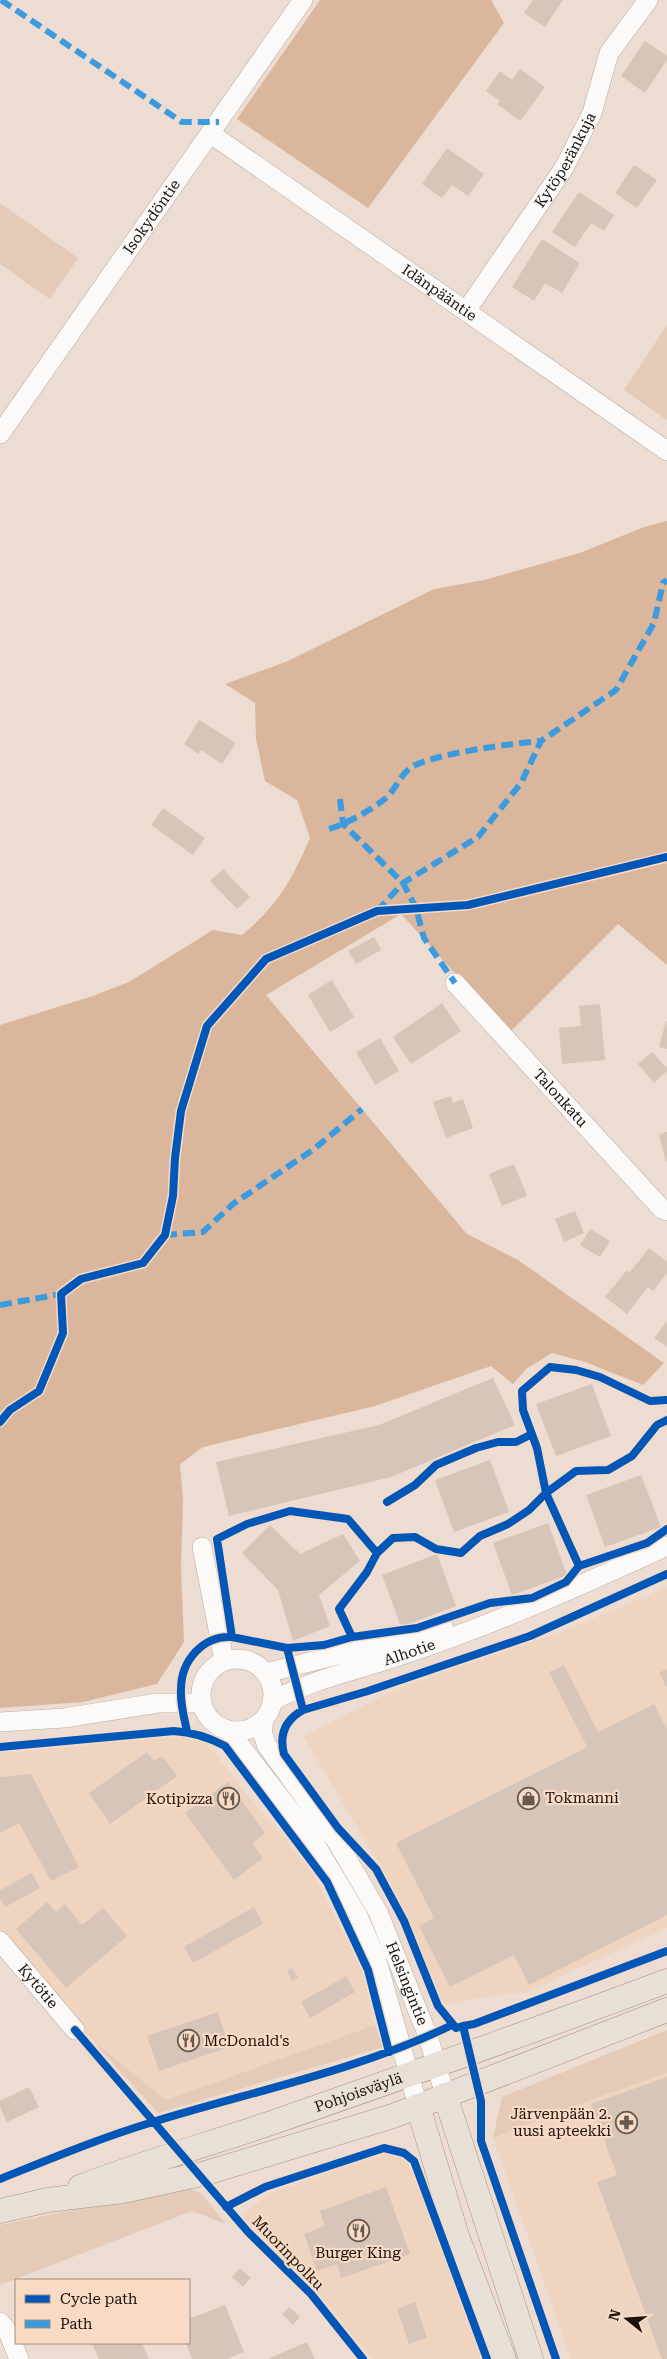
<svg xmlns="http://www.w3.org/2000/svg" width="667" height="2359" font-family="'Roboto Serif',serif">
  <rect width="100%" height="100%" fill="#ecdcd1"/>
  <path fill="#efd4c0" d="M667,1587V1928L527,1992L459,2001L445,2006L384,1872L303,1736L392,1691L569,1629Z
    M199,1735L314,1875L362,1970L375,2025L166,2100L95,2043L0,1930V1753Z
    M667,2073V2359H571L493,2138L563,2110Z
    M385,2154L400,2157L411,2164L440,2237L481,2359H372L304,2276L241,2215L270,2193Z"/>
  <path fill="#e4cab7" d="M0,203L78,258L50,299L0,264Z
    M667,325V420L624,390Z
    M375,2025L383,2047L158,2113L95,2043L166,2100Z
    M667,2030V2073L563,2110L493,2138L502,2097Z
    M184,2187L201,2193L226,2224L192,2211L0,2285V2225Z"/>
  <path fill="#dab79c" d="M320,0H491L504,23L368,208L237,119Z
    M667,521V965L618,924L509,1033L401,914L266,995L467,1234L518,1260L664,1363L643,1385L585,1362L552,1353L526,1369L513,1384L491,1366L375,1406L203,1447L180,1464L183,1501L181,1567L184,1642L157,1684L83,1702L0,1708V1025L93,996L129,982L213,930L242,935C279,904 291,881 310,838L297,800L265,781L256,739L255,703L225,684L288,661L434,589L484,580L580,553L644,527Z"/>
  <path fill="#d7c5b9" d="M533,0H563L545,27L524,13Z
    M645,41L667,56V60L645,93L621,76Z
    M520,69L545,87L520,121L497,104L500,101L486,91L500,71L512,80Z
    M447,148L484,174L468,196L452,185L442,198L422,184Z
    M634,165L657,180L637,208L615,193Z
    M579,192L614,215L604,231L591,223L575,247L552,232Z
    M542,239L580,263L562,293L545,283L534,301L512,287Z
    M199,720L236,743L222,764L201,750L198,754L184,744Z
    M163,808L205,838L193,855L151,825Z
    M223,869L250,897L237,909L210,881Z
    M374,937L381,950L356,964L348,951Z
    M332,980L354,1017L330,1032L308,995Z
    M442,1003L461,1031L411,1064L393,1037Z
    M600,1004L605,1060L562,1064L559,1028L581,1026L579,1006Z
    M666,1021H667V1049L659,1047Z
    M380,1038L399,1071L375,1085L356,1052Z
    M652,1052L667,1068V1071L654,1083L638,1064Z
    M451,1096L453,1103L463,1099L473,1128L446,1138L433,1102Z
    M667,1132V1162H666L659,1134Z
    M514,1164L527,1196L502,1206L489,1174Z
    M575,1211L584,1233L564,1242L555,1219Z
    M590,1229L610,1241L600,1257L580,1245Z
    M649,1248L667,1262V1273L653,1291L648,1287L627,1314L605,1297L627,1270L630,1272Z
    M667,1321V1347L654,1338Z
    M493,1378L515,1425L391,1477L229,1516L216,1462L379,1425Z
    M592,1384L611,1436L556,1456L536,1404Z
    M490,1460L509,1512L454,1532L435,1480Z
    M641,1475L661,1527L605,1547L586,1495Z
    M548,1523L567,1575L512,1595L493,1543Z
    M270,1525L300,1554L343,1534L360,1561L319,1595L330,1626L293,1641L278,1590L242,1553Z
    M437,1554L456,1606L401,1627L382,1575Z
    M564,1665L598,1732L654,1704L667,1729V1915L529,1985L514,1955L450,1987L419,1926L434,1918L396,1843L587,1747L549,1672Z
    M667,1669V1688L659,1673Z
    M147,1752L154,1761L162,1756L177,1776L110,1824L89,1793Z
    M31,1774L79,1867L51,1881L19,1823L0,1833V1777Z
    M228,1782L265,1833L252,1843L263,1858L234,1880L185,1813Z
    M32,1873L40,1888L5,1907L0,1898V1890Z
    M47,1902L56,1912L65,1904L82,1925L103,1908L127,1936L66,1988L16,1929Z
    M254,1907L263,1924L193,1963L184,1947Z
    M292,1968L298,1977L292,1981L287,1971Z
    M346,1976L355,1992L310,2018L301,2002Z
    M218,2012L229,2047L159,2071L147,2036Z
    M667,2077V2359H662L597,2182L617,2175L591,2104Z
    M29,2087L39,2107L7,2122L0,2107V2101Z
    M386,2187L410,2254L341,2278L337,2264L317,2271L304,2234L325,2226L320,2211Z
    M240,2268L251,2278L243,2287L232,2277Z
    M415,2302L427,2338L409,2344L397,2309Z
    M225,2305L244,2352L227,2359H192L186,2343H189V2319Z
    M289,2307L300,2317L293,2325L282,2314Z
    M307,2342L315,2359H268Z
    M92,2343H142L149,2359H99Z"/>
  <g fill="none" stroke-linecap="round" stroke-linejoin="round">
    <defs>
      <g id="minor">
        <path id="s1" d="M211,134L667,451"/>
        <path id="s2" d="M466,311L564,168L592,113L609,53L648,0"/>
        <path id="s3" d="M0,434L303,0"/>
        <path id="s4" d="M455,983L662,1209L667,1211"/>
        <path d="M202,1547L224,1660"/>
        <circle cx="237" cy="1695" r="36"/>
        <path d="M266,1673L444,1628"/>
        <path id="s5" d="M272,1701C315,1678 362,1669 408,1653C497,1623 582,1585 667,1546"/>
        <path id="s6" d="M264,1719L262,1732L267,1746L337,1842L378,1912L428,2036L445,2095"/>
        <path d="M0,1722L64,1718L158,1703H201"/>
        <path d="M228,1730L311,1837L358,1916L376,1957L418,2106"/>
        <path id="s7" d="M0,1941L75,2030"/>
        <path d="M0,2322L8,2332L19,2359"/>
      </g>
      <g id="major">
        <path d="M445,2095L531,2359"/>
        <path d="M418,2106L457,2236L504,2359"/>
        <path id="s8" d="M80,2187C144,2162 210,2144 274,2122C406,2076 537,2030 667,1981"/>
        <path d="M0,2211L48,2200L123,2191L206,2173L393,2116L667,2010"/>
      </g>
    </defs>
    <use href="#minor" stroke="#b8aca3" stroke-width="20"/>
    <use href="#major" stroke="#a69281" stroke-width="25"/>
    <use href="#minor" stroke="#fcfaf8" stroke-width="19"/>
    <use href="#major" stroke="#e8dfd6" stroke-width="24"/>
    <path stroke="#3c9ade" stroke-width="6" stroke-dasharray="12 6" stroke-linecap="butt" d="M1,0L182,122H219
      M340,799L343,824L403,883L416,908L424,938L455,983
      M329,829C348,823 370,811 386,798C395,790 400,776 410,768C430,754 515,743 541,741
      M377,911L403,883L478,837L521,783L541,741L616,690L654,623L663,583L667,580
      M165,1235L203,1232L233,1204L314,1149L362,1109
      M0,1305L61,1294"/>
    <defs>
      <path id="cycleway" d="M0,1422L10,1410L39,1391L63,1333L61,1294L81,1279L143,1263L165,1235L173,1196L175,1158L181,1111L207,1026L266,959L377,911L468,905L667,857
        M387,1502L415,1485L436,1465L476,1448L498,1442H516L532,1434
        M579,1566L546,1493L576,1471L608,1470L632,1456L657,1425L667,1420
        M352,1637L339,1609L367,1572L377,1553
        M287,1648L324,1645L352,1637L417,1628L490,1603L532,1598L566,1582L579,1566L647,1543L667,1529
        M303,1710L287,1648L232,1637L217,1539L247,1524L290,1511L348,1519L377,1553L393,1538L415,1537L436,1549L461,1553L480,1536L508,1524L529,1510L546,1493L537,1448L523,1410L522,1391L550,1367L576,1370L600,1377L650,1401L667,1400
        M187,1731C184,1718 180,1703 181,1689C181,1661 203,1635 232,1637
        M0,1747L174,1731C193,1732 208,1737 225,1746L327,1882L368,1970L389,2052
        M463,2026L456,2028L438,2006L404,1921L376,1869L338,1828L284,1754C279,1735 285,1720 303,1710L368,1691L530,1636L667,1574
        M75,2030L248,2232L311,2294L363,2359
        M0,2179C50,2159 100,2138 153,2122C253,2091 357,2071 452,2025
        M226,2207L265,2187L384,2148L404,2153L414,2161L487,2359
        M556,2359L481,2141V2101L463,2026L474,2024L667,1951"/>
    </defs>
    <use href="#cycleway" stroke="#f8dac5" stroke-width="11"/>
    <use href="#cycleway" stroke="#0057b8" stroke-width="8"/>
  </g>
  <defs>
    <symbol id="shop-ring" viewBox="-11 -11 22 22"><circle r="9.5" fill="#f8dac5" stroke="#655950" stroke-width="1.5"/><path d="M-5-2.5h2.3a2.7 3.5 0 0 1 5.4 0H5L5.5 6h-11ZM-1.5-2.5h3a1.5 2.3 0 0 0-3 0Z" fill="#655950"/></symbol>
    <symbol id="restaurant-ring" viewBox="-11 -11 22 22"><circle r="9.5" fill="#f8dac5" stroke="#655950" stroke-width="1.5"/><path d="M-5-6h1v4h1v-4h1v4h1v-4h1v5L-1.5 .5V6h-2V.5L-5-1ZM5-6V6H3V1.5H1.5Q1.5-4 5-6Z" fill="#655950"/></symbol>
    <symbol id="pharmacy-ring" viewBox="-11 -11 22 22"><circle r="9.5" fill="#f8dac5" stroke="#655950" stroke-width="1.5"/><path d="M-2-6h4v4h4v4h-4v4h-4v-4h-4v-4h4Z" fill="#655950"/></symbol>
  </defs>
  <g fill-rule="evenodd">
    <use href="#shop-ring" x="516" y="1786" width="25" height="25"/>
    <use href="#restaurant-ring" x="216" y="1786" width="25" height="25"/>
    <use href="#restaurant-ring" x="176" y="2028" width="25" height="25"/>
    <use href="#pharmacy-ring" x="614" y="2110" width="25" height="25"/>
    <use href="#restaurant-ring" x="346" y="2218" width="25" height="25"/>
  </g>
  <g text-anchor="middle" stroke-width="4.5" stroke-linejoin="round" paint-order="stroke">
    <g font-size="15" fill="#1c120a" stroke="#f8dac5">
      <text dy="5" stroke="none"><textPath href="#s2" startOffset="181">Kytöperänkuja</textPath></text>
      <text dy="5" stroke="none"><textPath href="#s3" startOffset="265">Isokydöntie</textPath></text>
      <text dy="5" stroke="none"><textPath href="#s1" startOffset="278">Idänpääntie</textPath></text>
      <text dy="5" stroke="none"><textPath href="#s4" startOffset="156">Talonkatu</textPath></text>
      <text dy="5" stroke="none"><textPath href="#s5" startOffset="146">Alhotie</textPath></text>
      <text dy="5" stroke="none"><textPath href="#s6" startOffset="305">Helsingintie</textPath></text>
      <text dy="5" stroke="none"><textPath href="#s7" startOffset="59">Kytötie</textPath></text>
      <text dy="5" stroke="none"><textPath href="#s8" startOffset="294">Pohjoisväylä</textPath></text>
      <text transform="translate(288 2253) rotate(46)" y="5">Muorinpolku</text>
    </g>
    <g font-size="15" fill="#1c120a" stroke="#f8dac5" text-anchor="start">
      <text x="545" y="1803">Tokmanni</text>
      <text x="213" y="1804" text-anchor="end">Kotipizza</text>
      <text x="204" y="2046">McDonald's</text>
      <text x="611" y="2119" text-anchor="end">Järvenpään 2.<tspan x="611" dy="17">uusi apteekki</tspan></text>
      <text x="358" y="2258" text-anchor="middle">Burger King</text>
    </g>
  </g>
  <rect x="15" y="2279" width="175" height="65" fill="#f8dac5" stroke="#a08a7a"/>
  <rect x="25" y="2295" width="25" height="8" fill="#0057b8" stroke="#a08a7a"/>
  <text x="60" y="2304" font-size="15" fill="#1c120a">Cycle path</text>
  <rect x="25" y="2320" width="25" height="8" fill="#3c9ade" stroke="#a08a7a"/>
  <text x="60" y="2329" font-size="15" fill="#1c120a">Path</text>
  <g transform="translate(627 2319) rotate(287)" stroke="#f8dac5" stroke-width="4" paint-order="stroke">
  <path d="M0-4L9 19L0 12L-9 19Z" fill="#1c120a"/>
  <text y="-8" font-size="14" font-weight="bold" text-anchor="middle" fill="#1c120a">N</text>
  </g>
</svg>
